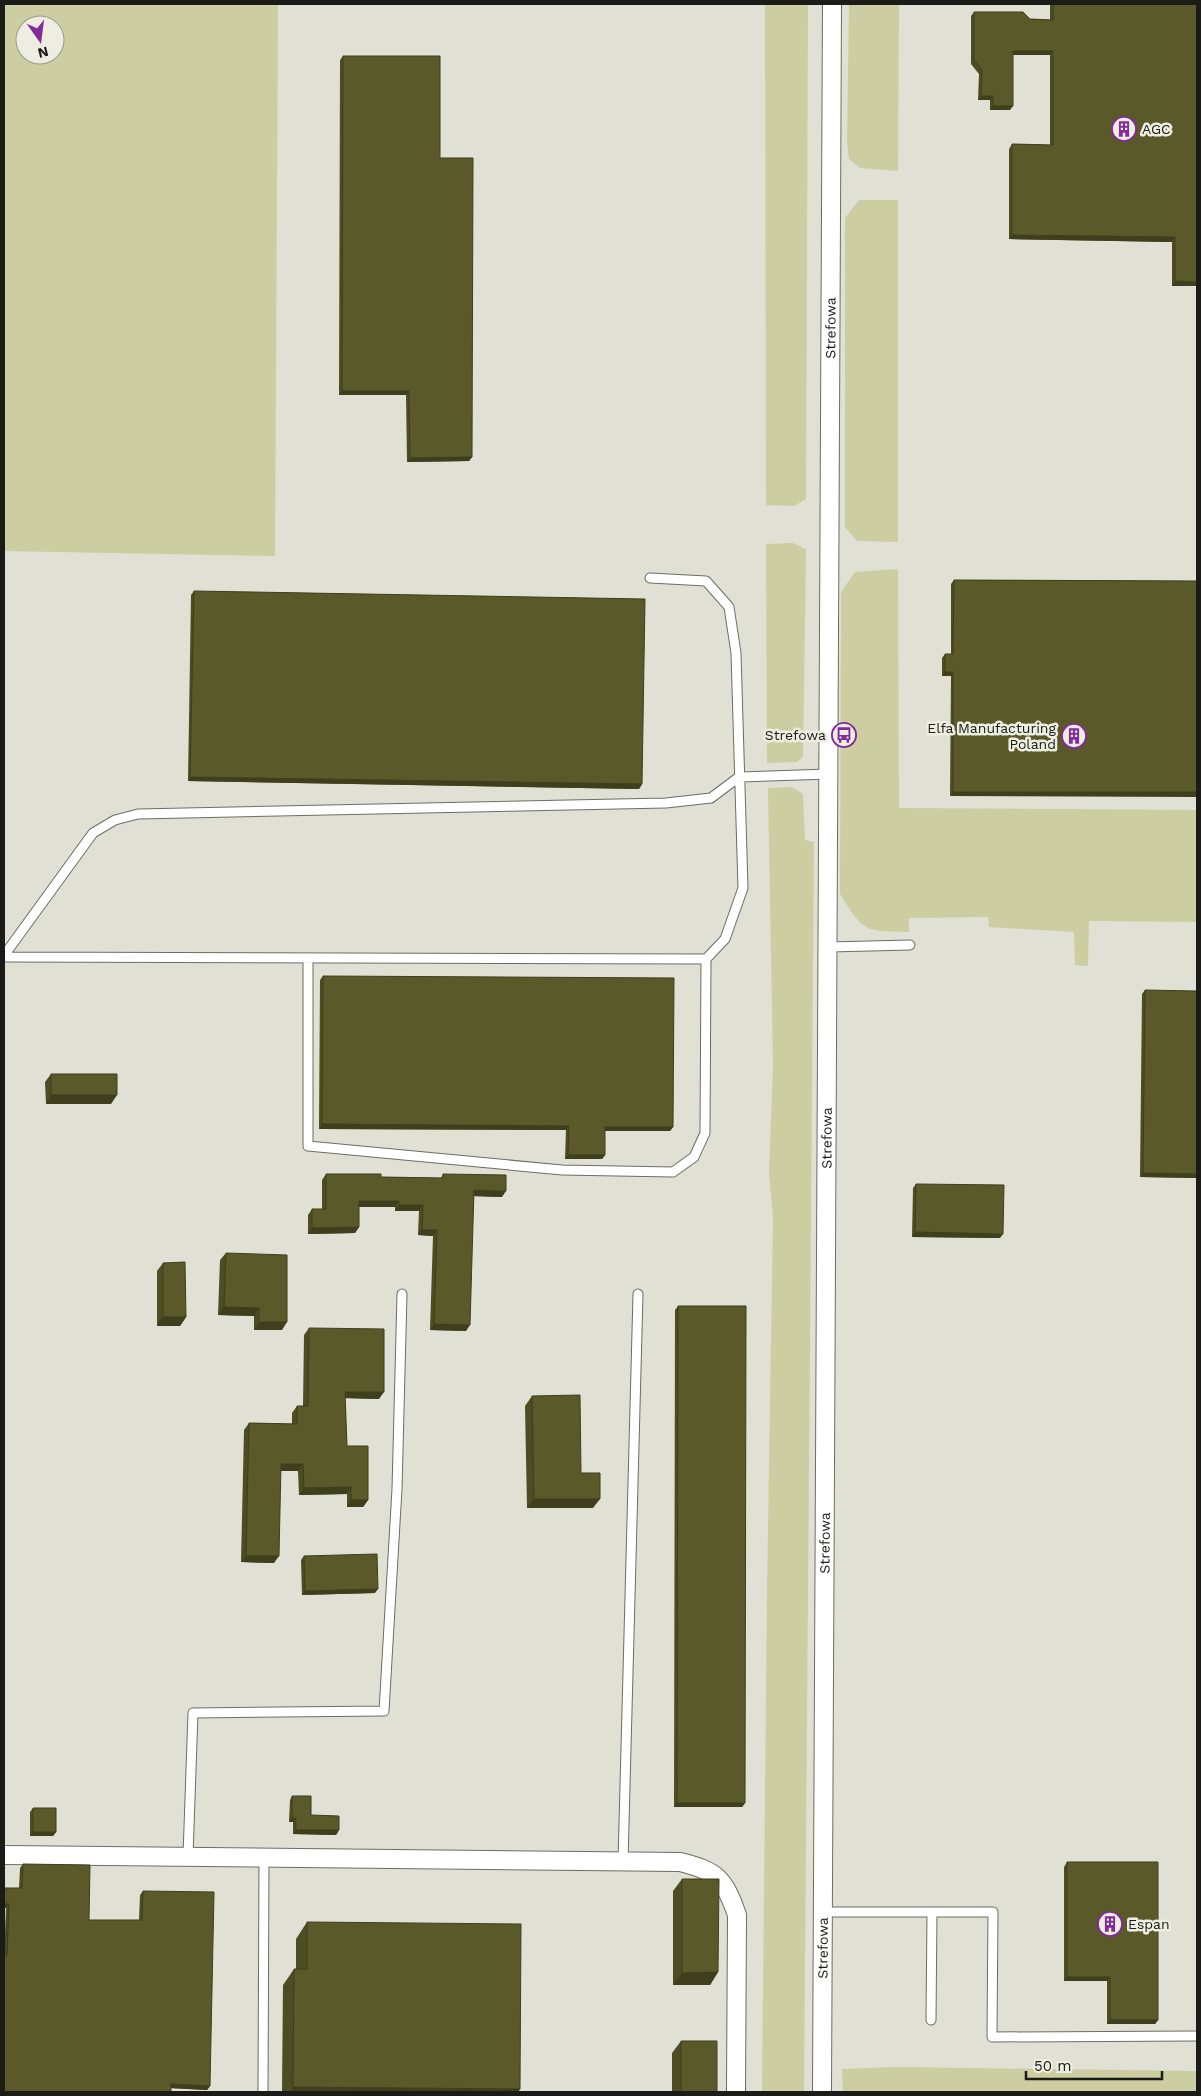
<svg xmlns="http://www.w3.org/2000/svg" width="1201" height="2096" font-family="'Work Sans',sans-serif">
  <rect width="100%" height="100%" fill="#e0e0d4"/>
  <path fill="#cccda1" fill-rule="evenodd" d="M4,4H278L275,556L4,551ZM25,25H55V55H25Z
    M765,4H808L806,499L794,506L766,505Z
    M849,4H899L898,171L860,168L849,159L847,142Z
    M859,200H898V542L857,541L845,527V218Z
    M793,543L806,549L803,757L797,762L767,763L766,544Z
    M898,569L899,808L1197,810V922L1089,921L1088,966L1075,965L1074,932L989,927L988,917L909,918V932C865,931 864,933 840,894L841,592L855,572Z
    M792,787L803,794L805,840L814,842L804,2092H762L767,1593L773,1217L769,1174L773,1065L768,788Z
    M894,2067L1197,2071V2092H843L842,2069Z"/>
  <g fill="none" stroke-linecap="round" stroke-linejoin="round">
    <defs>
      <path id="lane" d="M829,947L910,945
        M308,958V1146L562,1170L673,1172L694,1157L705,1133L706,959L725,939L743,888L736,653L729,607L706,581L650,578
        M706,959L7,957L8,950L93,833L115,820L138,814L666,803L711,798L739,777L829,774
        M188,1856L193,1713L384,1711L397,1489L402,1294
        M623,1862L638,1294
        M823,1912H932L931,2020
        M932,1912H993L992,2037L1197,2036
        M263,2092L264,1857"/>
      <g id="street">
        <path d="M4,1855L680,1862C717,1871 724,1878 737,1915L736,2092"/>
        <path id="s1" d="M822,2092L832,4"/>
      </g>
    </defs>
    <use href="#lane" stroke="#6d6d63" stroke-width="11"/>
    <use href="#street" stroke="#6d6d63" stroke-width="20"/>
    <use href="#lane" stroke="#fff" stroke-width="9"/>
    <use href="#street" stroke="#fff" stroke-width="18"/>
  </g>
  <path fill="#4d4d23" d="M1050,4H1197V286H1172V242L1009,239V149L1012,144L1050,145V55H1013L1010,110H990V100H978L979,74L971,64V16L974,12L1030,19L1050,20Z
    M343,56L440,158L472,457L469,461L407,462L406,395H339L340,60Z
    M954,580L1197,581L950,796L951,676H942V658L945,654H951V584Z
    M194,591L642,784L639,789L188,781L191,595Z
    M323,976L673,1127L670,1131H605V1155L602,1159H565L566,1130L319,1129L320,980Z
    M1145,990L1197,1178L1140,1177L1142,994Z
    M51,1074L111,1104H46L45,1082Z
    M326,1174L381,1177L441,1178L443,1174L502,1197L473,1196L466,1331L430,1330L433,1236L418,1235L419,1211H395V1207H359V1227L355,1233L308,1234V1215L312,1209H322V1180Z
    M916,1184L1000,1238L912,1237L913,1188Z
    M226,1253L282,1330H254V1316L218,1315L220,1260Z
    M163,1263L186,1317L180,1326H157V1271Z
    M678,1306L745,1803L742,1807H674L675,1310Z
    M309,1328L379,1399L345,1398L347,1446L368,1500L363,1507H347V1494L299,1495L298,1471H280L274,1563L241,1562L244,1430L249,1423L292,1424V1413L297,1406H303L304,1335Z
    M532,1396L581,1473L593,1508H527L525,1406Z
    M304,1556L375,1593L302,1595L301,1560Z
    M292,1796L311,1815L339,1830L336,1835L293,1834V1822H289L290,1800Z
    M33,1808L56,1832L53,1836H30V1812Z
    M1067,1862L1158,2020L1155,2024H1107V1981H1064V1867Z
    M23,1864L89,1920H139L140,1895L143,1891L210,2086L207,2090L171,2088L4,1956L6,1908L19,1888L20,1868Z
    M682,1879L718,1972L710,1985H673V1891Z
    M307,1922L520,2089L518,2092H282L283,1985L294,1969H296V1939Z
    M681,2041L717,2092H672V2053Z"/>
  <path fill="#3f3e1d" d="M1013,51H1053L1050,55H1010Z
    M981,96H993L990,100H978Z
    M993,106H1013L1010,110H990Z
    M1012,235L1175,237L1172,242L1009,239Z
    M1175,281L1197,282V286H1172Z
    M342,391H409L406,395H339Z
    M472,457L469,461L407,462L410,458Z
    M945,672H953L951,676H942Z
    M190,777L642,784L639,789L188,781Z
    M953,792H1197V797L950,796Z
    M51,1095H117L111,1104H46Z
    M322,1124L569,1126L566,1130L319,1129Z
    M605,1127H673L670,1131H602Z
    M568,1155H605L602,1159H565Z
    M1143,1173L1197,1174V1178L1140,1177Z
    M474,1190L506,1191L502,1197L470,1196Z
    M359,1201H399L395,1207H355Z
    M399,1205H423L419,1211H395Z
    M359,1227L355,1233L308,1234L312,1228Z
    M422,1230H437L433,1236L418,1235Z
    M915,1232L1003,1234L1000,1238L912,1237Z
    M224,1307L259,1308L254,1316L218,1315Z
    M163,1317H186L180,1326H157Z
    M259,1322H287L282,1330H254Z
    M434,1324L470,1325L466,1331L430,1330Z
    M345,1392H384L379,1399L341,1398Z
    M281,1464H303L298,1471H276Z
    M351,1487L347,1494L299,1495L304,1488Z
    M534,1499H600L593,1508H527Z
    M351,1500H368L363,1507H347Z
    M246,1556H279L274,1563L241,1562Z
    M378,1589L375,1593L302,1595L305,1591Z
    M677,1803H745L742,1807H674Z
    M292,1818H296L293,1822H289Z
    M296,1830H339L336,1835L293,1834Z
    M33,1832H56L53,1836H30Z
    M4,1904H9L6,1908H4Z
    M718,1972L710,1985H673L682,1973Z
    M1067,1977H1110L1107,1981H1064Z
    M1110,2020H1158L1155,2024H1107Z
    M171,2084L210,2086L207,2090L168,2088Z
    M293,2087L520,2089L518,2092H290Z"/>
  <path fill="#5a5929" stroke="#3f3e1d" d="M1053,4H1197V282L1175,281V237L1012,235V144L1053,145V51H1013V106H993V96H981L982,70L974,60V12H1023L1030,19L1053,20Z
    M343,56H440V158H473L472,457L410,458L409,391H342Z
    M954,580L1197,581V792H953V672H945V654H953Z
    M194,591L645,599L642,784L190,777Z
    M323,976L674,978L673,1127H605V1155H568L569,1126L322,1124Z
    M1145,990L1197,991V1174L1143,1173Z
    M51,1074H117V1095H51Z
    M326,1174H381V1177L443,1178V1174L506,1175V1191L474,1190L470,1325L434,1324L437,1230H422L423,1205H399V1201H359V1227L312,1228V1209H326Z
    M916,1184L1004,1185L1003,1234L915,1232Z
    M226,1253L287,1255V1322H259V1308L224,1307Z
    M185,1262L186,1317H163V1263Z
    M678,1306H746L745,1803H677Z
    M309,1328L384,1329V1392H345L347,1446H368V1500H351V1487L304,1488L303,1464H281L279,1556H246L249,1423L297,1424V1406H308Z
    M580,1395L581,1473H600V1499H534L532,1396Z
    M377,1554L378,1589L305,1591L304,1556Z
    M292,1796H311V1815L339,1816V1830H296V1818H292Z
    M33,1808H56V1832H33Z
    M1067,1862H1158V2020H1110V1977H1067Z
    M23,1864L90,1865L89,1920H142L143,1891L214,1892L210,2086L171,2084V2092H4V1956H7L9,1904H4V1888H22Z
    M682,1879H719L718,1972L682,1973Z
    M307,1922L521,1924L520,2089L293,2087L294,1969H307Z
    M681,2041H717V2092H681Z"/>
  <defs>
    <symbol id="building-ring" viewBox="-11 -11 22 22"><circle r="9.5" fill="#edede1" stroke="#822c99" stroke-width="1.5"/><path d="M-4-6H4V6H1V3H-1V6H-4ZM-2.5-4.3h1.7v1.8h-1.7ZM.8-4.3h1.7v1.8H.8ZM-2.5-1h1.7V.8h-1.7ZM.8-1h1.7V.8H.8Z" fill="#822c99"/></symbol>
    <symbol id="bus-ring" viewBox="-11 -11 22 22"><circle r="9.5" fill="#edede1" stroke="#822c99" stroke-width="1.5"/><path d="M-5-6H5V4H4V6H2V4H-2V6H-4V4H-5ZM-3.5-4V0h7V-4ZM-3.5 1.2v1.5H-2V1.2ZM2 1.2v1.5H3.5V1.2Z" fill="#822c99"/></symbol>
  </defs>
  <g fill-rule="evenodd">
    <use href="#building-ring" x="1110" y="115" width="28" height="28"/>
    <use href="#bus-ring" x="830" y="721" width="28" height="28"/>
    <use href="#building-ring" x="1060" y="722" width="28" height="28"/>
    <use href="#building-ring" x="1096" y="1910" width="28" height="28"/>
  </g>
  <g text-anchor="middle" stroke-width="5" stroke-linejoin="round" paint-order="stroke">
    <g font-size="14" fill="#1b1b17" stroke="#edede1" text-anchor="start">
      <text x="1142" y="134">AGC</text>
      <text x="1056" y="733" text-anchor="end">Elfa Manufacturing<tspan x="1056" dy="16">Poland</tspan></text>
      <text x="826" y="740" text-anchor="end">Strefowa</text>
      <text x="1128" y="1929">Espan</text>
    </g>
    <g font-size="14" fill="#1b1b17" stroke="#edede1">
      <text dy="5" stroke="none"><textPath href="#s1" startOffset="1764">Strefowa</textPath></text>
      <text dy="5" stroke="none"><textPath href="#s1" startOffset="954">Strefowa</textPath></text>
      <text dy="5" stroke="none"><textPath href="#s1" startOffset="549">Strefowa</textPath></text>
      <text dy="5" stroke="none"><textPath href="#s1" startOffset="144">Strefowa</textPath></text>
    </g>
  </g>
  <rect width="1201" height="2096" fill="none" stroke="#1b1b17" stroke-width="10"/>
  <g transform="translate(40 40) rotate(166)"><circle r="24" fill="#edede1" stroke="#999990"/>
  <path d="M0-4L9 19L0 12L-9 19Z" fill="#822c99"/>
  <text y="-8" font-size="14" font-weight="bold" text-anchor="middle" fill="#1b1b17">N</text>
  </g>
  <path d="M1026 2071v8h136v-8" fill="none" stroke="#1b1b17" stroke-width="2.5"/>
  <text x="1034" y="2071" font-size="15" fill="#1b1b17" stroke="#edede1" stroke-width="4" paint-order="stroke">50 m</text>
</svg>
